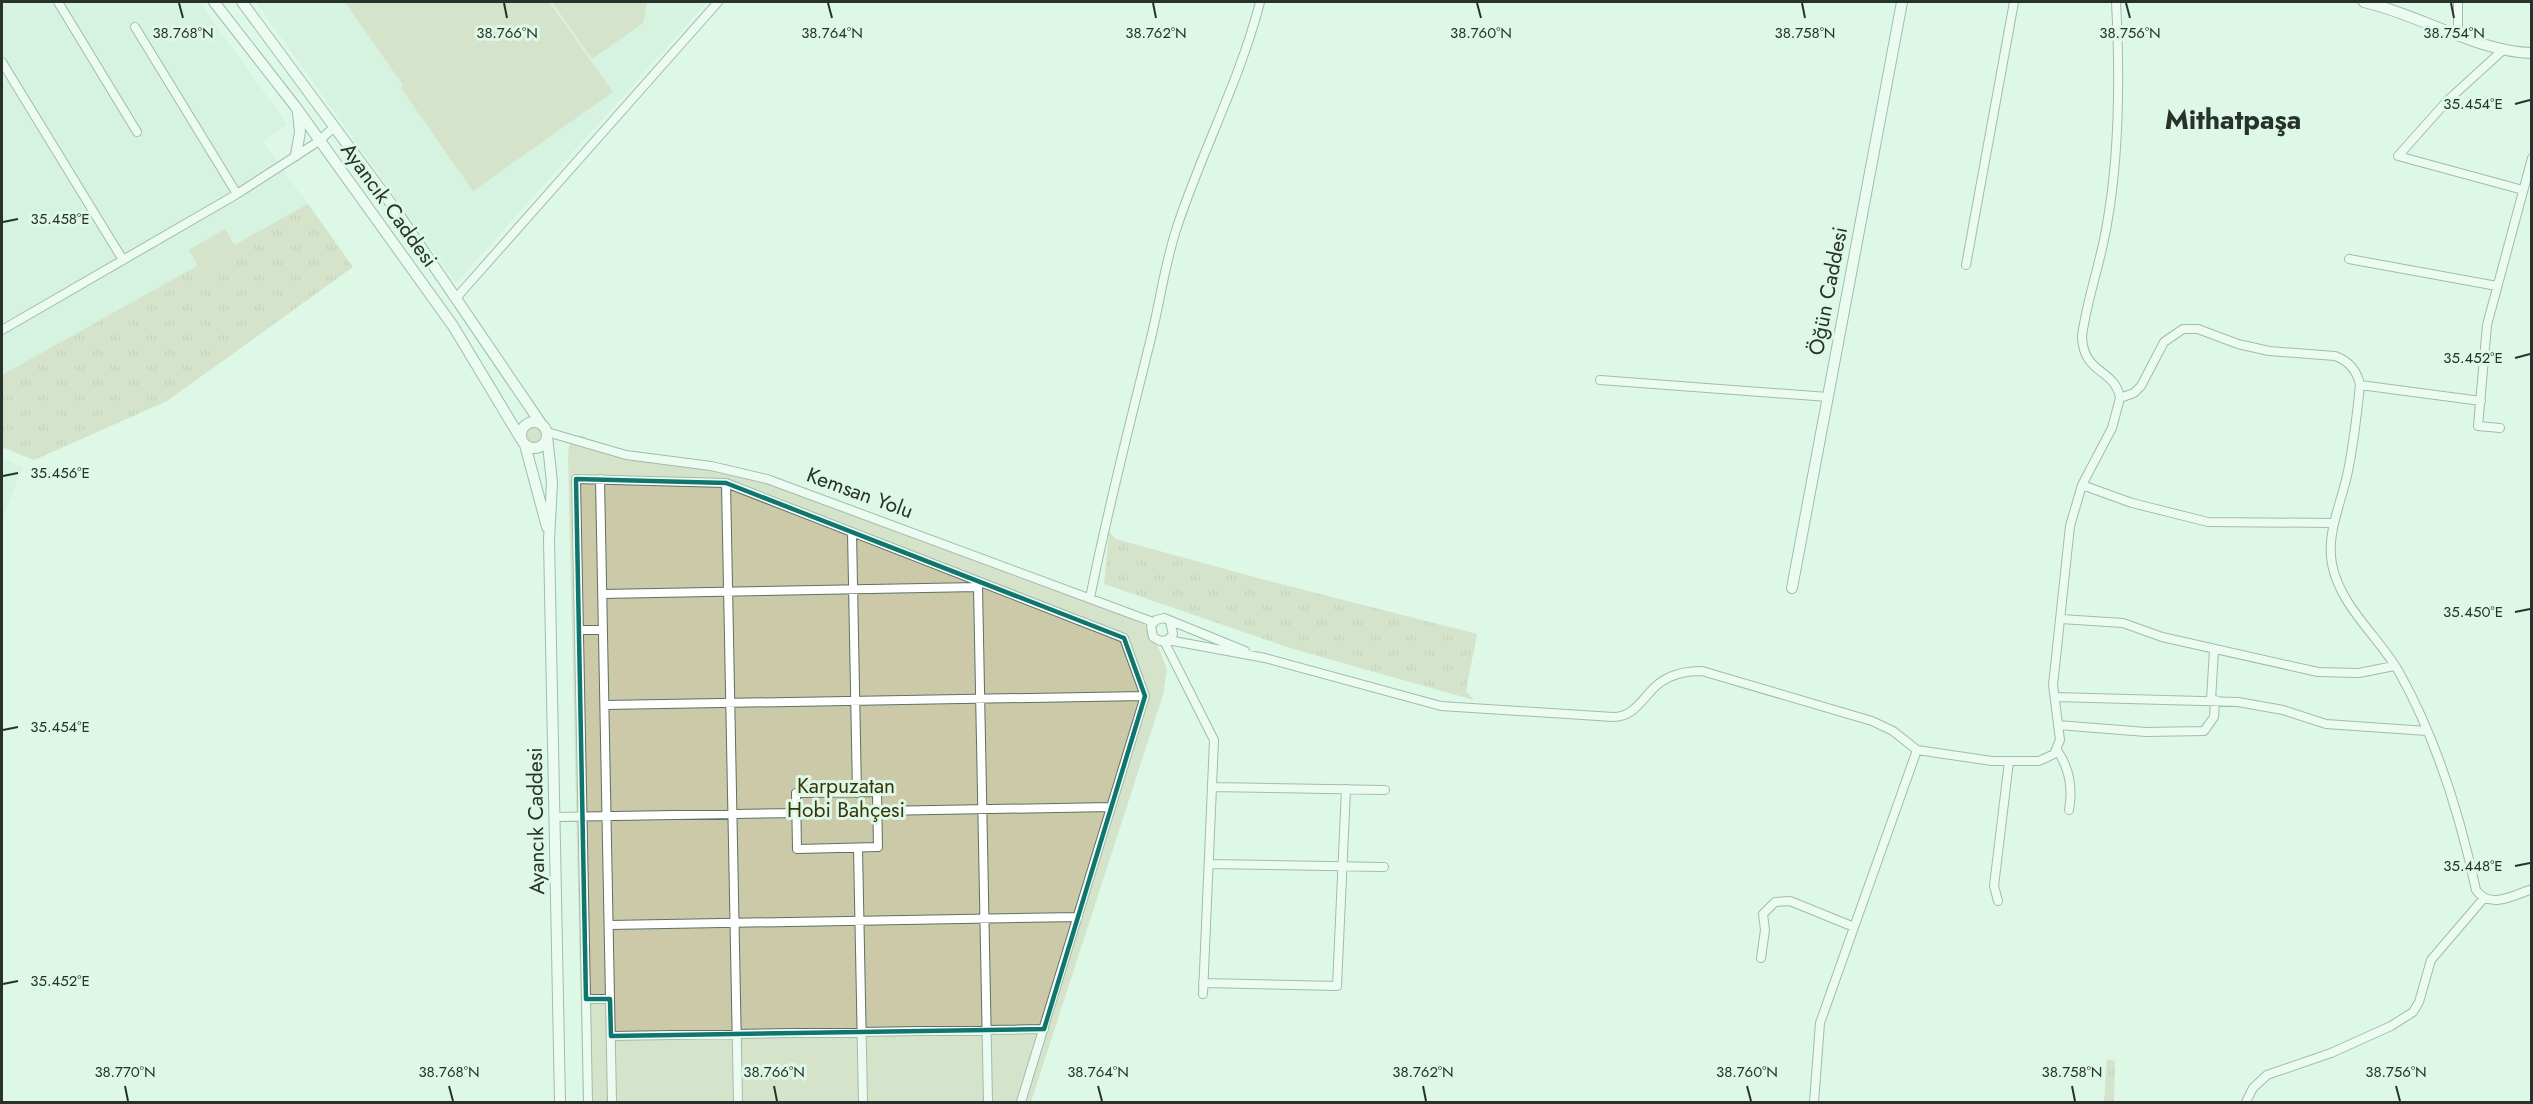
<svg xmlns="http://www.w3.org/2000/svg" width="2533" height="1104" font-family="Jost,sans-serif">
  <defs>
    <pattern id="grass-tufts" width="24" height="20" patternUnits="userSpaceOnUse" patternTransform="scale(1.5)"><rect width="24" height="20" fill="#cbc9a7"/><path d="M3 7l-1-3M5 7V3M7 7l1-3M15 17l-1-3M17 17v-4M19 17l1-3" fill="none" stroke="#aead90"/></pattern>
  </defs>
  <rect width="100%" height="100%" fill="#ddf8e7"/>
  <path fill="#cceed8" d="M2,2H199L287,124L263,142L353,267L167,401L34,460L2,447Z
    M256,2H707L456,283Z
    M2,458L23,467L2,520Z"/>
  <path fill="url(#grass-tufts)" d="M308,204L353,267L167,401L34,460L2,447V375Z
    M527 435a7 7 0 1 1 14 0a7 7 0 1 1-14 0Z
    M1109,532L1116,539L1261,579L1477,634L1466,691L1474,700L1293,649L1104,584Z
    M2107,1059L2115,1061L2114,1102H2104Z"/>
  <path fill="#cbc9a7" d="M345,2H549L613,92L473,191L401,88L403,85Z
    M552,2H647L643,23L592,59Z
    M225,229L237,250L201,271L189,250Z
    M581,435L621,457L726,464L1122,614L1146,626L1159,649L1167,669L1163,695L1031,1102H583L568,458L569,446Z"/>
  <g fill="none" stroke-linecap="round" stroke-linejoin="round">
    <defs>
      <path id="minor" d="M58,2L137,132
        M135,27L237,194
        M2458,34V2
        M2503,50L2447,101L2398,156L2523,190
        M2,62L123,260
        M2349,259L2497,286
        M1966,265L2014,2
        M457,297L718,2
        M2,330L237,194L319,141L333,128
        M1600,380L1828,397
        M2360,385C2357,414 2354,442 2348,471C2342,502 2326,532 2332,564C2340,606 2378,636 2399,672C2437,740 2460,815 2476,890C2490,910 2514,895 2532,889
        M2120,398L2134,393L2141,386L2164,342L2183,329H2198L2238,344L2269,351L2335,356C2349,361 2357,370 2360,385L2481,401
        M2500,428L2478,426L2487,325L2532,158
        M547,432L626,455L711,466L767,479L1153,622
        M600,479L612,1102
        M726,483L738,1102
        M2082,485L2132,503L2208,522L2334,523
        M852,532L857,793
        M980,582L978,587L988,1102
        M602,594L978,587
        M1090,598C1107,512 1129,427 1150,342C1160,303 1164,266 1177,227C1202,151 1240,80 1260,2
        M2061,619L2123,623L2162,637L2318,672L2359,673L2394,666
        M1170,622L1173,634L1168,640L1160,641L1153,637L1151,626L1156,620L1164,618L1245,651
        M579,630H603
        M1168,640L1265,658L1441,706L1613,717C1635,717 1643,697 1657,685C1670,674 1686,671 1702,671L1872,721L1893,731L1917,750L1992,761H2039L2054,754L2060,740L2053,685L2070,526L2082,485L2112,428L2120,398C2115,368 2083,375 2082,336C2087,298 2101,262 2107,224C2120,151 2120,76 2116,2
        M1164,641L1214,740L1203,994
        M2055,697L2238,702L2283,710L2326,724L2427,731
        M2211,700L2214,650
        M605,705L1145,696
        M2058,725L2146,732L2204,731L2214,717L2215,700
        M2057,750C2070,769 2073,788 2069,810
        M1212,787L1385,790
        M877,792L878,847L797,849L796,793Z
        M878,811L1111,807
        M555,817L797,813
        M858,848L863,1102
        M1209,864L1384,867
        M1998,901L1994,886L2009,761
        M609,925L1078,917
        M1761,958L1765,930L1763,914L1775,902L1790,901L1854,927
        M1203,983L1337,986L1346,789
        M586,999H610
        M611,1036L1044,1029
        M588,1102L576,479L726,483L1124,638L1145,696L1021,1102
        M1814,1102L1820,1023L1917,750
        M2246,1102L2253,1088L2267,1075L2331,1053L2391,1026L2413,1012L2419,1002L2431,960L2484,898"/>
      <path id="tertiary" d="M214,2L295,106L453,326L521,439
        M242,2L395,209L542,425
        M2364,2C2418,14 2478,52 2532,53
        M296,155L300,132L298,113
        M521 435a13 13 0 1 1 26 0a13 13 0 1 1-26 0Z
        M547,436L552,482L549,540L560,1102
        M525,445L547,527
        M1792,588L1902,2"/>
    </defs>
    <use href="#minor" stroke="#5b7364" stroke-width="10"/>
    <use href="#tertiary" stroke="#5b7364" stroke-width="12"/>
    <use href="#minor" stroke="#fff" stroke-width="8"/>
    <use href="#tertiary" stroke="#fff" stroke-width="10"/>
  </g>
  <path d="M0 0H2533V1104H0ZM576,479L726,483L1124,638L1145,696L1044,1029L611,1036L610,999H586Z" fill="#ddf8e7" fill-opacity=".55" fill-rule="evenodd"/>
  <path fill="none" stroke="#0f766e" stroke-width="4.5" stroke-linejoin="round" d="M576,479L726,483L1124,638L1145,696L1044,1029L611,1036L610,999H586Z"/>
  <path fill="none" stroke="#28322c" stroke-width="2" d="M179,3L183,18M504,3L507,18M828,3L832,18M1153,3L1156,18M1477,3L1481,18M1802,3L1805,18M2126,3L2130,18M2451,3L2454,18M2515,104L2530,100M3,222L18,219M2515,358L2530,354M3,476L18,473M2515,612L2530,609M3,730L18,727M2515,866L2530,863M3,984L18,981M125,1086L128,1101M449,1086L453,1101M774,1086L777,1101M1098,1086L1102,1101M1423,1086L1426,1101M1747,1086L1751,1101M2072,1086L2075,1101M2396,1086L2400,1101"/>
  <g text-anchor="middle" stroke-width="6" stroke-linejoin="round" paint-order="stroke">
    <g font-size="21" fill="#28322c" stroke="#ddf8e7">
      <text transform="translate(389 205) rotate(54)" y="7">Ayancık Caddesi</text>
      <text transform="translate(1828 291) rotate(-79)" y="7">Öğün Caddesi</text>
      <text transform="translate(860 493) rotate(20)" y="7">Kemsan Yolu</text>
      <text transform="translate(536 821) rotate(-91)" y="7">Ayancık Caddesi</text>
    </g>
    <g font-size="21" fill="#383409" stroke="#ddf8e7">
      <text x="846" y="793">Karpuzatan<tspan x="846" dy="24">Hobi Bahçesi</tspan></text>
    </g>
    <g font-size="27" font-weight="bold" fill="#28322c" stroke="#ddf8e7">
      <text x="2233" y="129">Mithatpaşa</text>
    </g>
  </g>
  <g font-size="15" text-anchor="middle" fill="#28322c" stroke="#ddf8e7" stroke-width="6" stroke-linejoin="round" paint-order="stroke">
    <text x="183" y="38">38.768°N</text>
    <text x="507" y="38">38.766°N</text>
    <text x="832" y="38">38.764°N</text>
    <text x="1156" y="38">38.762°N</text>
    <text x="1481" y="38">38.760°N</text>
    <text x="1805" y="38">38.758°N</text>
    <text x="2130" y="38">38.756°N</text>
    <text x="2454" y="38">38.754°N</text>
    <text x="2473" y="109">35.454°E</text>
    <text x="60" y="224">35.458°E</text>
    <text x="2473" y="363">35.452°E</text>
    <text x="60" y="478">35.456°E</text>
    <text x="2473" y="617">35.450°E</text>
    <text x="60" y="732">35.454°E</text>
    <text x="2473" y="871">35.448°E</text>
    <text x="60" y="986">35.452°E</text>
    <text x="125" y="1077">38.770°N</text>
    <text x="449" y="1077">38.768°N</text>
    <text x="774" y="1077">38.766°N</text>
    <text x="1098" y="1077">38.764°N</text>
    <text x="1423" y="1077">38.762°N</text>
    <text x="1747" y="1077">38.760°N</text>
    <text x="2072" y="1077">38.758°N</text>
    <text x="2396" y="1077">38.756°N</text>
  </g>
  <rect width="2533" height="1104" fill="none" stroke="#28322c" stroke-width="6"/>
</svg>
